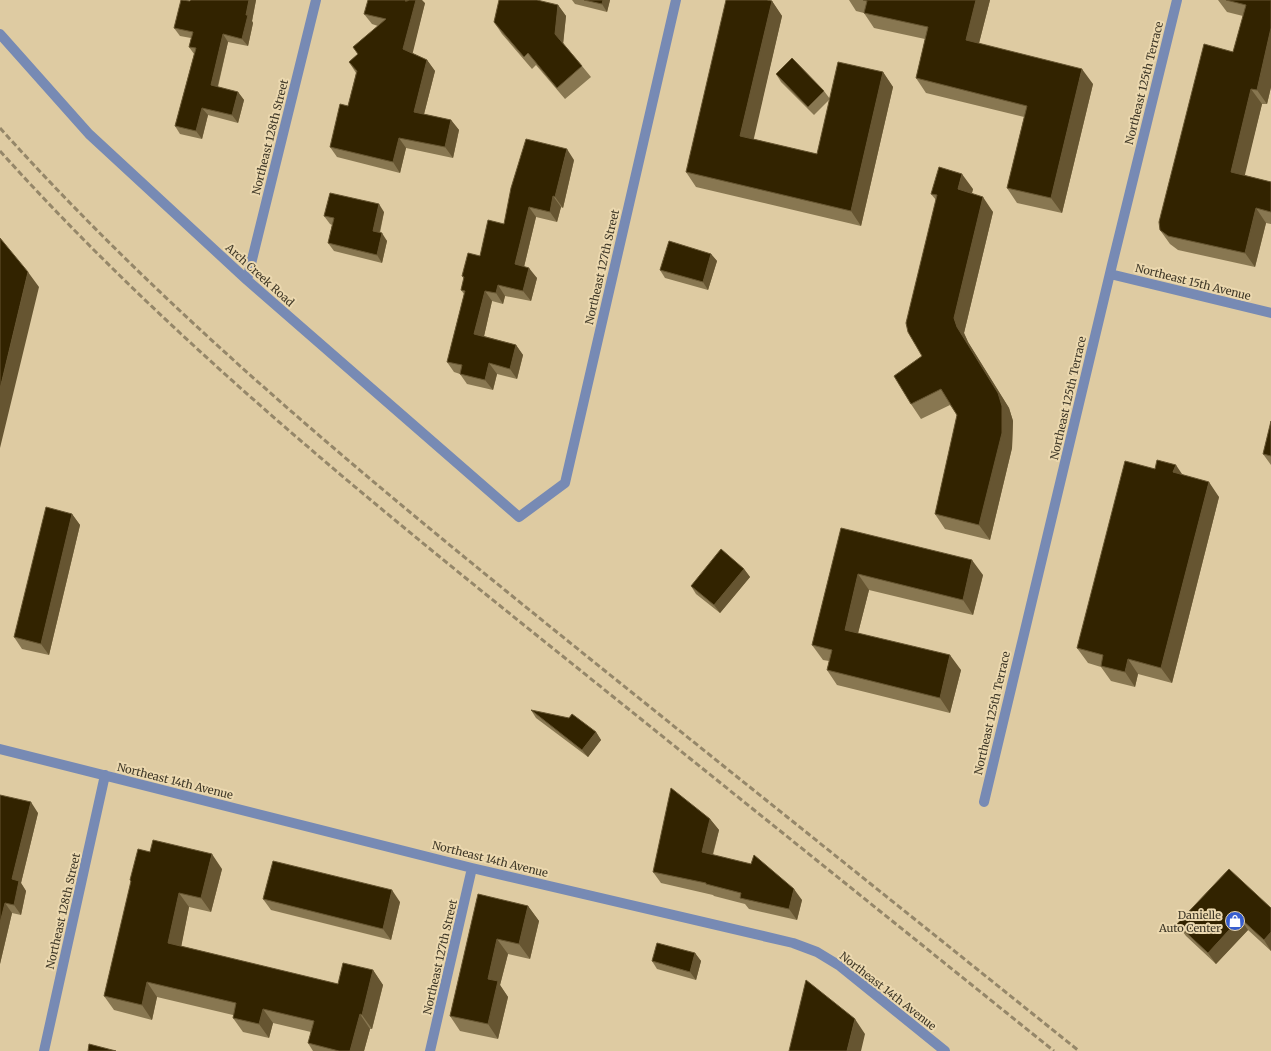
<svg xmlns="http://www.w3.org/2000/svg" width="1271" height="1051" font-family="Merriweather,serif">
  <rect width="100%" height="100%" fill="#decba2"/>
  <g fill="none" stroke-linecap="round" stroke-linejoin="round">
    <path stroke="#778ab4" stroke-width="10" d="M0,34L89,134L247,280L519,517L565,483L676,0
      M1110,274L1271,313
      M247,280L316,0
      M0,749L472,868L793,943L817,952L840,966L945,1051
      M984,802L1112,265L1177,0
      M44,1051L105,775
      M430,1051L472,868"/>
    <path stroke="#958769" stroke-width="3" stroke-dasharray="6 3" stroke-linecap="butt" d="M0,128C177,325 383,492 589,658C752,789 916,920 1079,1051
      M0,151C170,340 368,500 565,658C728,789 891,920 1054,1051"/>
  </g>
  <path fill="#887751" d="M191,0H256L252,21L253,23L248,46L228,42L218,87L238,92L244,100L238,123L208,115L202,139L180,134L175,126L194,54L189,47L191,38L180,36L174,28Z
    M572,0H610L607,12L575,4Z
    M849,0H990L979,43L1093,84L1062,213L1017,203L1007,188L1024,117L926,93L916,78L925,39L874,28L864,13L856,11Z
    M1218,0H1271V87L1267,104H1262L1244,175L1271,182V224L1266,223L1255,267L1178,250L1170,244L1160,230L1233,52L1243,16L1227,12Z
    M772,1L782,16L753,139L817,154L830,99L814,115L781,82L776,74L824,91L830,99L883,72L893,87L861,226L696,187L686,172Z
    M425,3L412,53L427,60L435,71L424,114L451,120L459,130L453,158L406,148L400,173L337,157L330,147L348,106L356,73L349,62L358,54L353,47L378,26L372,24L364,14Z
    M558,5L566,16L563,43L582,66L591,77L565,99L536,65L532,69L502,34L494,22Z
    M574,160L563,208L561,207L557,222L536,217L524,267L537,278L531,301L505,296L503,304L492,301L484,336L516,345L523,355L517,379L497,374L493,390L467,384L460,374L454,372L447,362L464,294L461,290L464,279L462,276L480,256L504,224Z
    M973,189L972,193L993,212L964,333L968,342L1009,408L1013,421L1012,448L990,540L945,529L935,514L957,415L950,405L921,419L911,404L922,356L936,200L931,194Z
    M384,212L380,233L387,241L382,263L334,251L328,243L332,225L330,224L324,216Z
    M711,254L717,261L708,290L665,278L660,270Z
    M1271,421V465L1263,454Z
    M1155,469L1183,475L1219,497L1172,683L1138,674L1135,687L1111,681L1101,667L1088,663L1077,648Z
    M72,514L80,525L49,655L22,649L14,637Z
    M841,528L983,575L973,615L869,590L858,633L961,670L950,713L837,685L827,670L829,661L823,660L812,645Z
    M744,569L750,577L720,613L696,594L691,586Z
    M531,710L596,732L601,740L588,757L536,718Z
    M0,795L38,813L21,883L26,891L21,915L12,913L0,964Z
    M710,819L719,830L713,855L802,900L797,920L749,909L745,904L714,896L713,895L661,883L653,872Z
    M222,869L211,912L189,907L181,946L338,984L373,970L383,985L372,1029H370L364,1051H313L308,1043L311,1032L273,1023L269,1038L243,1032L233,1018V1015L157,997L152,1020L114,1010L104,996L131,882L130,880Z
    M478,894L528,906L539,921L530,959L508,954L500,985L508,997L498,1039L460,1031L450,1016Z
    M263,899L400,902L391,940L271,910Z
    M1271,908V951L1248,930L1216,964L1186,936L1177,924Z
    M695,953L701,961L696,980L657,969L652,961Z"/>
  <path fill="#665531" d="M249,0H256L252,21L253,23L248,46L242,39L246,15Z
    M406,0H422L425,3L411,60L403,49Z
    M603,0H610L607,12L602,4Z
    M976,0H990L976,55L966,40Z
    M772,1L782,16L751,151L740,136Z
    M558,5L566,16L563,45L555,34Z
    M1271,28V87L1267,104L1257,90Z
    M223,34L228,42L216,93L211,85Z
    M427,60L435,71L422,122L414,112Z
    M1082,69L1093,84L1062,213L1051,198Z
    M883,72L893,87L861,226L851,211Z
    M1251,89L1262,104L1242,187L1231,172Z
    M238,92L244,100L238,123L232,115Z
    M202,108L208,115L202,139L196,131Z
    M451,120L459,130L453,158L445,147Z
    M399,138L406,148L400,173L393,162Z
    M567,149L574,160L563,208L555,197Z
    M962,174L973,189L969,204L958,189Z
    M553,196L561,207L557,222L550,212Z
    M983,197L993,212L964,333L968,342L1009,408L1013,421L1012,448L990,540L979,525L957,327L954,318Z
    M379,204L384,212L378,239L373,231Z
    M529,207L536,217L522,275L515,264Z
    M1256,208L1266,223L1255,267L1245,253Z
    M382,233L387,241L382,263L377,255Z
    M711,254L717,261L708,290L703,282Z
    M529,268L537,278L531,301L523,291Z
    M28,272L39,287L0,448V389Z
    M498,285L505,296L503,304L496,293Z
    M485,291L492,301L482,345L474,334Z
    M516,345L523,355L517,379L510,369Z
    M489,363L497,374L493,390L485,380Z
    M1176,465L1186,480L1173,472Z
    M1209,482L1219,497L1172,683L1161,668Z
    M72,514L80,525L49,655L41,644Z
    M972,560L983,575L973,615L963,600Z
    M744,569L750,577L720,613L714,605Z
    M858,574L869,590L855,645L845,630Z
    M950,655L961,670L950,713L940,698Z
    M1128,659L1138,674L1135,687L1125,672Z
    M596,732L601,740L588,757L582,750Z
    M31,802L38,813L21,883L26,891L21,915L14,905L12,879Z
    M710,819L719,830L710,864L702,852Z
    M212,854L222,869L211,912L201,898Z
    M794,889L802,900L797,920L789,909Z
    M392,890L400,902L391,940L383,929Z
    M179,893L189,907L179,958L168,943Z
    M5,903L12,913L0,964V923Z
    M528,906L539,921L530,959L519,944Z
    M1240,918L1248,930L1216,964L1208,953Z
    M1271,932V951L1264,940Z
    M497,939L508,954L500,985L508,997L498,1039L488,1024V979Z
    M695,953L701,961L696,980L690,972Z
    M373,970L383,985L372,1029L362,1015Z
    M147,982L157,997L152,1020L142,1005Z
    M263,1009L273,1023L269,1038L259,1024Z
    M360,1014L370,1029L364,1051H350Z
    M855,1019L865,1034L861,1051H847Z"/>
  <path fill="#322300" stroke="#665531" d="M181,0L190,1L191,0H249L246,15H248L242,39L223,34L211,85L238,92L232,115L202,108L196,131L175,126L196,48L189,47L193,32L174,28Z
    M368,0H406L405,1H407L409,0H416L403,49L427,60L414,112L451,120L445,147L399,138L393,162L330,147L340,104L348,106L357,71L349,62L358,54L353,47L386,19L364,14Z
    M499,0H537L558,5L555,34L582,66L557,88L528,53L524,57L494,22Z
    M584,0H603L602,4Z
    M726,0H767L772,1L740,136L817,154L838,62L883,72L851,211L686,172Z
    M863,0H976L966,40L1082,69L1051,198L1007,188L1027,106L916,78L928,27L864,13L867,1Z
    M1226,0H1271V28L1257,90L1251,89L1231,172L1271,182V212L1256,208L1245,253L1168,236L1160,230L1159,222L1204,44L1233,52L1246,5Z
    M792,58L824,91L808,107L776,74Z
    M526,139L567,149L555,197L553,196L550,212L529,207L515,264L529,268L523,291L498,285L496,293L485,291L474,334L516,345L510,369L489,363L485,380L460,374L462,365L447,362L465,291L461,290L464,277L462,276L468,253L480,256L488,220L504,224L511,188Z
    M939,167L962,174L958,189L983,197L954,318L957,327L998,393L1002,406V433L979,525L935,514L957,415L941,389L911,404L894,376L922,356L908,332L906,323L937,195L931,194Z
    M330,193L379,204L373,231L382,233L377,255L328,243L334,218L324,216Z
    M0,238L28,272L0,389Z
    M669,241L711,254L703,282L660,270Z
    M1271,421V456L1263,454Z
    M1157,460L1176,465L1173,472L1209,482L1161,668L1128,659L1125,672L1101,666L1103,655L1077,648L1125,461L1155,469Z
    M46,507L72,514L41,644L14,637Z
    M841,528L972,560L963,600L858,574L845,630L950,655L940,698L827,670L832,650L812,645Z
    M721,549L744,569L714,605L691,586Z
    M531,710L569,718L572,714L596,732L582,750Z
    M671,788L710,819L702,852L751,864L754,855L794,889L789,909L740,898L741,893L706,884V883L653,872Z
    M0,795L31,802L12,879L19,881L14,905L5,903L0,923Z
    M153,840L212,854L201,898L179,893L168,943L338,984L343,963L373,970L362,1015L360,1014L350,1051H339L308,1043L314,1021L263,1009L259,1024L233,1018L236,1003L147,982L142,1005L104,996L131,881L130,880L138,849L150,852Z
    M273,861L392,890L383,929L263,899Z
    M1229,869L1271,908V932L1264,940L1240,918L1208,953L1177,924Z
    M478,894L528,906L519,944L497,939L488,979L498,981L488,1024L450,1016Z
    M657,943L695,953L690,972L652,961Z
    M806,980L855,1019L847,1051H789Z
    M89,1044L116,1051H88Z"/>
  <defs>
    <symbol id="shop-disc" viewBox="-11 -11 22 22"><circle r="9.5" fill="#375ecf" stroke="#ebd8af"/><path d="M-5-2.5h2.3a2.7 3.5 0 0 1 5.4 0H5L5.5 6h-11ZM-1.5-2.5h3a1.5 2.3 0 0 0-3 0Z" fill="#fff"/></symbol>
  </defs>
  <g fill-rule="evenodd">
    <use href="#shop-disc" x="1224" y="910" width="22" height="22"/>
  </g>
  <g text-anchor="middle" stroke-width="4" stroke-linejoin="round" paint-order="stroke">
    <g font-size="11" fill="#3f3827" stroke="#ebd8af">
      <text transform="translate(1144 83) rotate(-76)" y="4">Northeast 125th Terrace</text>
      <text transform="translate(270 137) rotate(-76)" y="4">Northeast 128th Street</text>
      <text transform="translate(602 267) rotate(-77)" y="4">Northeast 127th Street</text>
      <text transform="translate(260 275) rotate(42)" y="4">Arch Creek Road</text>
      <text transform="translate(1193 282) rotate(14)" y="4">Northeast 15th Avenue</text>
      <text transform="translate(1068 398) rotate(-77)" y="4">Northeast 125th Terrace</text>
      <text transform="translate(992 713) rotate(-77)" y="4">Northeast 125th Terrace</text>
      <text transform="translate(175 781) rotate(14)" y="4">Northeast 14th Avenue</text>
      <text transform="translate(490 859) rotate(14)" y="4">Northeast 14th Avenue</text>
      <text transform="translate(63 911) rotate(-77)" y="4">Northeast 128th Street</text>
      <text transform="translate(440 957) rotate(-77)" y="4">Northeast 127th Street</text>
      <text transform="translate(888 991) rotate(38)" y="4">Northeast 14th Avenue</text>
    </g>
    <g font-size="11" fill="#3f3827" stroke="#ebd8af" text-anchor="end">
      <text x="1221" y="919">Danielle<tspan x="1221" dy="13">Auto Center</tspan></text>
    </g>
  </g>
</svg>
